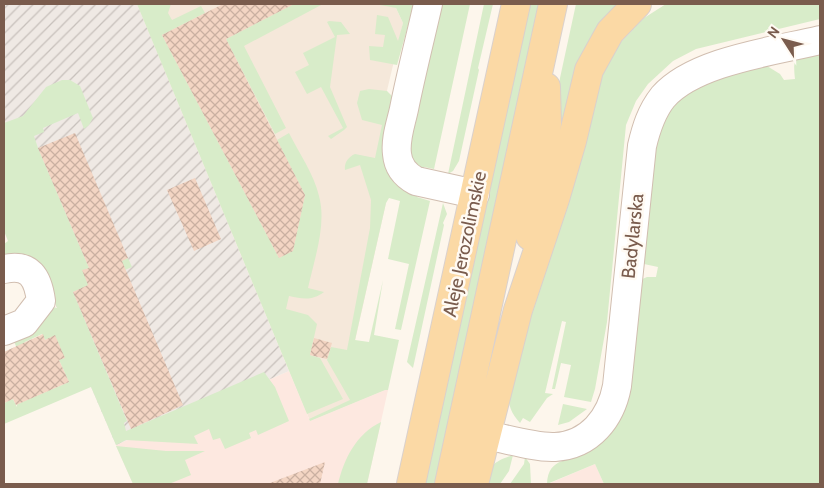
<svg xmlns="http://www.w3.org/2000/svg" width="824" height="488" font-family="Cabin,sans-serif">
  <defs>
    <pattern id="industrial-furrows" width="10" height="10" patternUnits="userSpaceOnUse" patternTransform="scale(1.25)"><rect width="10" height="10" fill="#efe9e4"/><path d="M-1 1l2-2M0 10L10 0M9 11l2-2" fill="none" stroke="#c7c0bb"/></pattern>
    <pattern id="building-cross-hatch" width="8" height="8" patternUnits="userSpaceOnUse" patternTransform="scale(1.25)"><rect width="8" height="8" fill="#f3d5c3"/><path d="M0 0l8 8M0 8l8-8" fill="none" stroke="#cab0a1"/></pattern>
  </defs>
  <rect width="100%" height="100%" fill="#fdf6ec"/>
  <path fill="#f5e8da" d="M137,4H394L403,23L385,99L386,203L355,341L385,390L310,421Z"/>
  <path fill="#fde8e0" d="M289,371L310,421L385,390H388L367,484H133L116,445Z
    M595,464L604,484H548Z"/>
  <path fill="url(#industrial-furrows)" d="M4,4H137L289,371L116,445L4,184Z"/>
  <path fill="#d8ecc9" d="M137,4H171L168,13L172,20L201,6L205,13L162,35L279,258L293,250L305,195L277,140L289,133C299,153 314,174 319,196C327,225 314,260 308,288L324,292C312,301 303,299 289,296L286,309L308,315L317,324L310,355L320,358L343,399L307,414Z
    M294,4H323L244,46L286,128L275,134L226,39Z
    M375,4H414L397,65L370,60L369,46L383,47L385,35L375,34L377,15L388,17L398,41L403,23L396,8Z
    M438,4H470L434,169L424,167L422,172L410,160L408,133Z
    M484,4H493L478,68L479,70L459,161L453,171L448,174Z
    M529,4H540L435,484H424Z
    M576,4H617C601,20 591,37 580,57L543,211L560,78Z
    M666,4H820V19L696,49L673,61L648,84L636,101L626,125L607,322L595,389L591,402L564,397L571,365L561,363L555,389H552L566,322L562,321L545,393L553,394L547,398L530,422L523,418L520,423C511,413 508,405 508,391L556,233L595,87L607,63L621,42L644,18Z
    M329,21L341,22L350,34L337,35L330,87L347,127L344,130L331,139L328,136L343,128L321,87L307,94L295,72L309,65L303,53L335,37L327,22Z
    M820,53V484H604L595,464L547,484C548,456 571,462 589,452C593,449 597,445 602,442L640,280L647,277H656L658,267L644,264L640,259C645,218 649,114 686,92C710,78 739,72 767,66L780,74L784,80L795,79C792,53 797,59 820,53Z
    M62,80H70L80,86L93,118L89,125L84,129L78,113L43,128L44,132L34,136L38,148L89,268L83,270L128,258L132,267L73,292L127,421L124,423L126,431L264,372L275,387L289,421L258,435L256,430L249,433L251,438L225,449L220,438L213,440L209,429L194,436L198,444L126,440L116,445L91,387L4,424V403L13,399L17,407V404L69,382L59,360L64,358L55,336L45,340L42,334L25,342L19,353L12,337L45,305L57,308L55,303L46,300L4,260V244L8,241L4,231V123L23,116L46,87Z
    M369,89L387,91L394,98L418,191L417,197L430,201L401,330L395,329L409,264L388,259L400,201L389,198L386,203L355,340L369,342L383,280L374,335L399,340L388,390H385L310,421L309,419L350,400L327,360L331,347L347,350L370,228L371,200L360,165L345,170C344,163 348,157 355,154L375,158L382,125L362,120L357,103L360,91Z
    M443,203L447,214L443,223L444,225L413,368L407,362Z
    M563,404L587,409L569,422L558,425Z
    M381,422L367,484H338C344,459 356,434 381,422Z
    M116,446L166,451H205L185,460L191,475L169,484H133Z
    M513,455L509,471L500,484H484C490,465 493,462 513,455Z
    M525,457L530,464L531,484H510L524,464Z"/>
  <path fill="url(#building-cross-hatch)" d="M223,4H294L226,39L305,195L293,251L279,258L162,35Z
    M75,133L128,258L122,261L183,405L131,429L73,292L88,285L82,270L89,268L38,148Z
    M195,178L221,239L194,251L167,190Z
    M43,334L45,340L55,335L65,358L59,360L69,382L16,405L13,399L4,403V352Z
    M314,338L332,343L327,359L310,355Z
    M325,462L320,484H271L270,483Z"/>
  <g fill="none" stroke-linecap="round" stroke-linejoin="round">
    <defs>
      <path id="minor" d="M428,4C420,39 411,74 404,109C401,123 395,139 397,154C398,166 405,175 416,181L475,194
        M4,269C30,263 38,278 41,301L24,323L4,331
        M486,435C506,439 536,448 555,447C590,445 611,418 617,386L642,146C646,129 651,112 663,97C694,61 775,51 820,40"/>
      <path id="major" d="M530,236L547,124L546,87
        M411,484L516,4
        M449,484L553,4
        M474,484L518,310L555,199L572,141L589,70L610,32L637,4"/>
    </defs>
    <use href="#minor" stroke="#d1beb0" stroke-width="30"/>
    <use href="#major" stroke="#dad1cd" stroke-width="30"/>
    <use href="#minor" stroke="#fff" stroke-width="28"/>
    <use href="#major" stroke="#fbd9a5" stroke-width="28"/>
  </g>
  <g text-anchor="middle" stroke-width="5" stroke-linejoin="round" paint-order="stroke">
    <g font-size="19" fill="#7a5c4d" stroke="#fffaf3">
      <text transform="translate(632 236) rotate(-84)" y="7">Badylarska</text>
      <text transform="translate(464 244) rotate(-78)" y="7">Aleje Jerozolimskie</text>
    </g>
  </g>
  <rect width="824" height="488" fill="none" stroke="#7a5c4d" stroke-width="10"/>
  <g transform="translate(784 40) rotate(306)" stroke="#fffaf3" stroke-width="4" paint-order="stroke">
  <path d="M0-4L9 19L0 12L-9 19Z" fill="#7a5c4d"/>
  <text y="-8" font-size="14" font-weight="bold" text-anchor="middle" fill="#7a5c4d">N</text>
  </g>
</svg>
